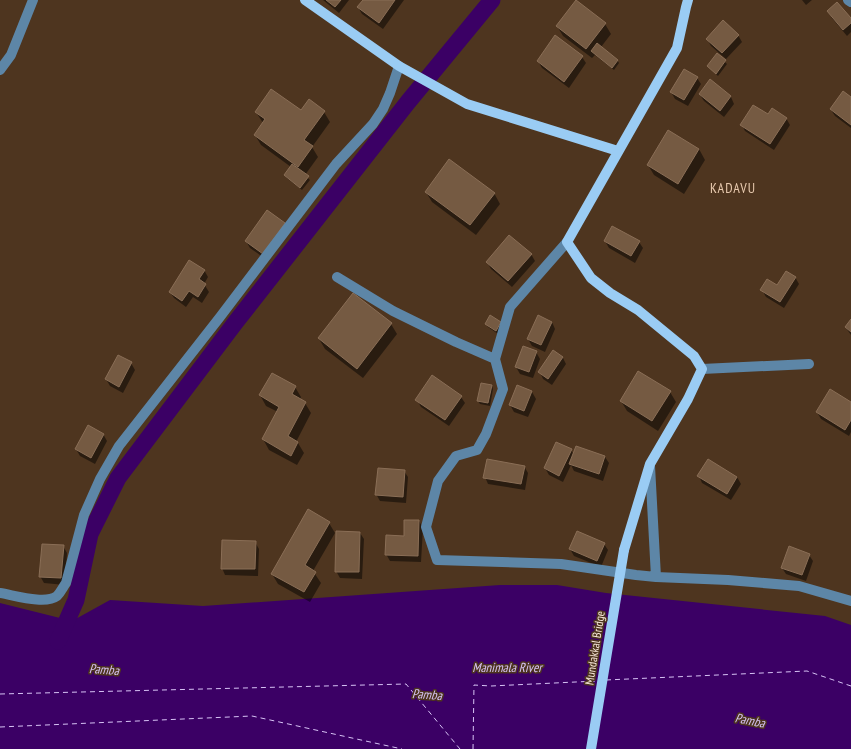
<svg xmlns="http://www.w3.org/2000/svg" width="851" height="749" font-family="'PT Sans Narrow',sans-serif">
  <rect width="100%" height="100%" fill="#4e351f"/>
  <path fill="#3b0065" d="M500,585H557L606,593L825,616L851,625V749H0V603L72,621L110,600L203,606Z"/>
  <path fill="#0007" d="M323,0H349L339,13Z
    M364,0H404L383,29L362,14L358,7Z
    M802,0H812L806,5Z
    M828,11L851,19V32L847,36L832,18Z
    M605,24L611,34L601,47L617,60L619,63L614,70L595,55L592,58L563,36L557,26Z
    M738,35L742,42L726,59L711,46L707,39Z
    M718,55L727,64L718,76L708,66Z
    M582,57L586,63L569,88L542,68L538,61Z
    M697,78L701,84L688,106L675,99L671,92Z
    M710,81L731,97L734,104L724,117L704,101L700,95Z
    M851,99V128L835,116L831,110Z
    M256,112H324L330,122L312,147L318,157L305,175L310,180L302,190L287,178L285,175L291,167L261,145L255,135L263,123Z
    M768,116L786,118L790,125L774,150L745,131L742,125Z
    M668,131L699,149L705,160L684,194L654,175L648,165Z
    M426,192L494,193L500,204L476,235L432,202Z
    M267,212V260L250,248L246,241Z
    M605,241L639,242L643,248L635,263L609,248Z
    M531,254L535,261L512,287L491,269L487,262Z
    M204,270L208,277L204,284L209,292L202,303L193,297L186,307L174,298L170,292Z
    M795,277L799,284L784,308L766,297L762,290L777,287Z
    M851,321V335L846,328Z
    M552,322L555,329L545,352L532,346L528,339Z
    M501,323L498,334L488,327L486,324Z
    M391,324L397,334L363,378L325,349L319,339Z
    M536,352L540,359L533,378L520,374L516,367Z
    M553,352L563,358L566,364L552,385L543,379L540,372Z
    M131,363L135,370L123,393L110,386L106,379Z
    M492,386L493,389L490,406L480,404L478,401Z
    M517,386L532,392L536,399L528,417L514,412L510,405Z
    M295,387L301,397L300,400L305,403L311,413L296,442L298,443L304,453L297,465L269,450L263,439L278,412L266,406L260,395Z
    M670,392L676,402L658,431L627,411L621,401Z
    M461,397L465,403L449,426L421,407L417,400Z
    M851,404V432L849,436L821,419L817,412Z
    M103,434L107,441L95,464L80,456L76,449Z
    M571,450L574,455L605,457L609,463L603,481L574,471L571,465L563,482L549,475L545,468Z
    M524,466L528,473L525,490L488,484L485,477Z
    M404,471L408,477L406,503L380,501L376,494Z
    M699,476L737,477L741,484L731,500L702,483Z
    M419,521L423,528L421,562L390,561L386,554Z
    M329,523L335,533L313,571L321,583L310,602L278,584L272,574Z
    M360,533L364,539L362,579L340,578L336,571Z
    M255,542L259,549L258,576L225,575L222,568Z
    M604,544L608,550L601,567L574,556L570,549Z
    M63,546L67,553L65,585L44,583L40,576Z
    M809,555L813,561L806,581L786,574L782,568Z"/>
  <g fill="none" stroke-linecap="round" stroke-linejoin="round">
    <path stroke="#3b0065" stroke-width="17" d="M58,641L76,600L90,534L118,478L235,323L408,102L492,0"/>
    <path stroke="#d7c3f5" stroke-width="1" stroke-dasharray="5 4" stroke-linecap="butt" d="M606,680L807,671L851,686
      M0,694L406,684L460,749
      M0,727L252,716L402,749
      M473,749L474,685L491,686L597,681"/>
  </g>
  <path fill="#755a42" stroke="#8a6e56" d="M326,0H341L335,7Z
    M363,0H395L379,23L357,7Z
    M576,0L606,23L586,49L556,26Z
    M837,2L851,18V23L843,30L827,11Z
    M723,20L739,35L722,53L706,39Z
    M555,35L583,56L564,82L537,61Z
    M597,43L618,60L612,68L591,51Z
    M717,53L726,60L716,74L707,66Z
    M684,69L698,77L684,100L670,92Z
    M710,79L731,96L720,111L699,94Z
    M271,89L301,110L309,99L325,111L304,140L313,146L298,167L254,135L265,119L255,112Z
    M843,91L851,97V125L830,109Z
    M753,105L768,114L772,108L787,118L770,144L740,125Z
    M668,130L699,149L678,184L647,165Z
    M449,159L495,193L470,225L425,192Z
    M292,164L309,176L300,188L284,175Z
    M267,210L285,223L263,254L245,241Z
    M612,226L640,241L631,256L604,241Z
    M509,235L532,254L508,281L486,262Z
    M189,260L205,270L199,279L206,284L198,297L189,291L182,301L169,292Z
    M786,271L796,277L780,302L760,290L767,279L777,285Z
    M353,293L392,323L357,369L318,338Z
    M490,315L501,322L496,331L485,324Z
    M538,315L552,322L541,345L527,339Z
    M851,319V332L845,327Z
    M523,346L537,351L529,372L515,367Z
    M553,350L563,357L548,379L538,372Z
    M118,355L132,362L119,387L105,379Z
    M638,371L671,391L652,421L620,401Z
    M272,373L296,386L292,394L306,402L288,436L298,442L291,456L262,439L279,407L259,395Z
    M432,375L462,396L445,420L415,400Z
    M481,383L492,385L488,403L477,401Z
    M517,385L532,391L524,411L509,405Z
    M830,389L851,402V420L845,430L816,412Z
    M88,425L104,434L91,458L75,449Z
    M556,442L572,449L559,476L544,468Z
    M576,446L605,456L599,474L569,464Z
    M487,459L525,466L521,484L483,478Z
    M708,459L737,477L727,494L697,476Z
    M378,468L405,470L403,497L375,495Z
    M308,509L330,522L305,565L316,572L304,592L271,574Z
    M404,520H419L418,556L385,555L386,535L404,536Z
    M336,531L360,532L359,572H335Z
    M577,531L605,543L597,561L569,549Z
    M222,540L256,541L255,569H221Z
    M42,544L64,545L61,578L39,577Z
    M789,546L810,554L802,575L781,568Z"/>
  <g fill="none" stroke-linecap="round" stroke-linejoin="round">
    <path stroke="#5d86a7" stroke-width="10" d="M848,0L851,2
      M0,70L11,55L33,0
      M567,242L510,307L495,359L503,389L486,434L477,450L456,456L438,481L426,527L437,560L561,564L636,575L656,577
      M337,277L393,311L456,342L495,359
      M702,369L809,364
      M650,466L656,577L728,580L799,586L851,601
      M0,593C14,595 45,605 57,596C61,592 63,587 66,583L84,515L100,479L119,446L220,317L336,164L373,124L383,109L390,93L399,66"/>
    <path stroke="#9accf4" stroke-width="10" d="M305,0L399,66L467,104L618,151
      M624,550L650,464L688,399L702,369L694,356L638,310L610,293L591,278L567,242L677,48L686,7L688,0"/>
    <path stroke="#9accf4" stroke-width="10" d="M591,749L624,550"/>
  </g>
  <g text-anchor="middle" stroke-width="3" stroke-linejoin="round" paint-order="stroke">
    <g font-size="12" fill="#f6e6d9" stroke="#4e351f">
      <text transform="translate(595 648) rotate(-81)" y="4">Mundakkal Bridge</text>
    </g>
    <g font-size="13" font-style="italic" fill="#d7c3f5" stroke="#4e351f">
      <text x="507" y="672">Manimala River</text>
      <text transform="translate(104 669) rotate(4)" y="5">Pamba</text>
      <text transform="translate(427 694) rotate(4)" y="5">Pamba</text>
      <text transform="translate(750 720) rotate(11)" y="5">Pamba</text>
    </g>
    <g font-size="14" letter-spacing="1" fill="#e7c9ae" stroke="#4e351f">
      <text x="733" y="193">KADAVU</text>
    </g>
  </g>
</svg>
